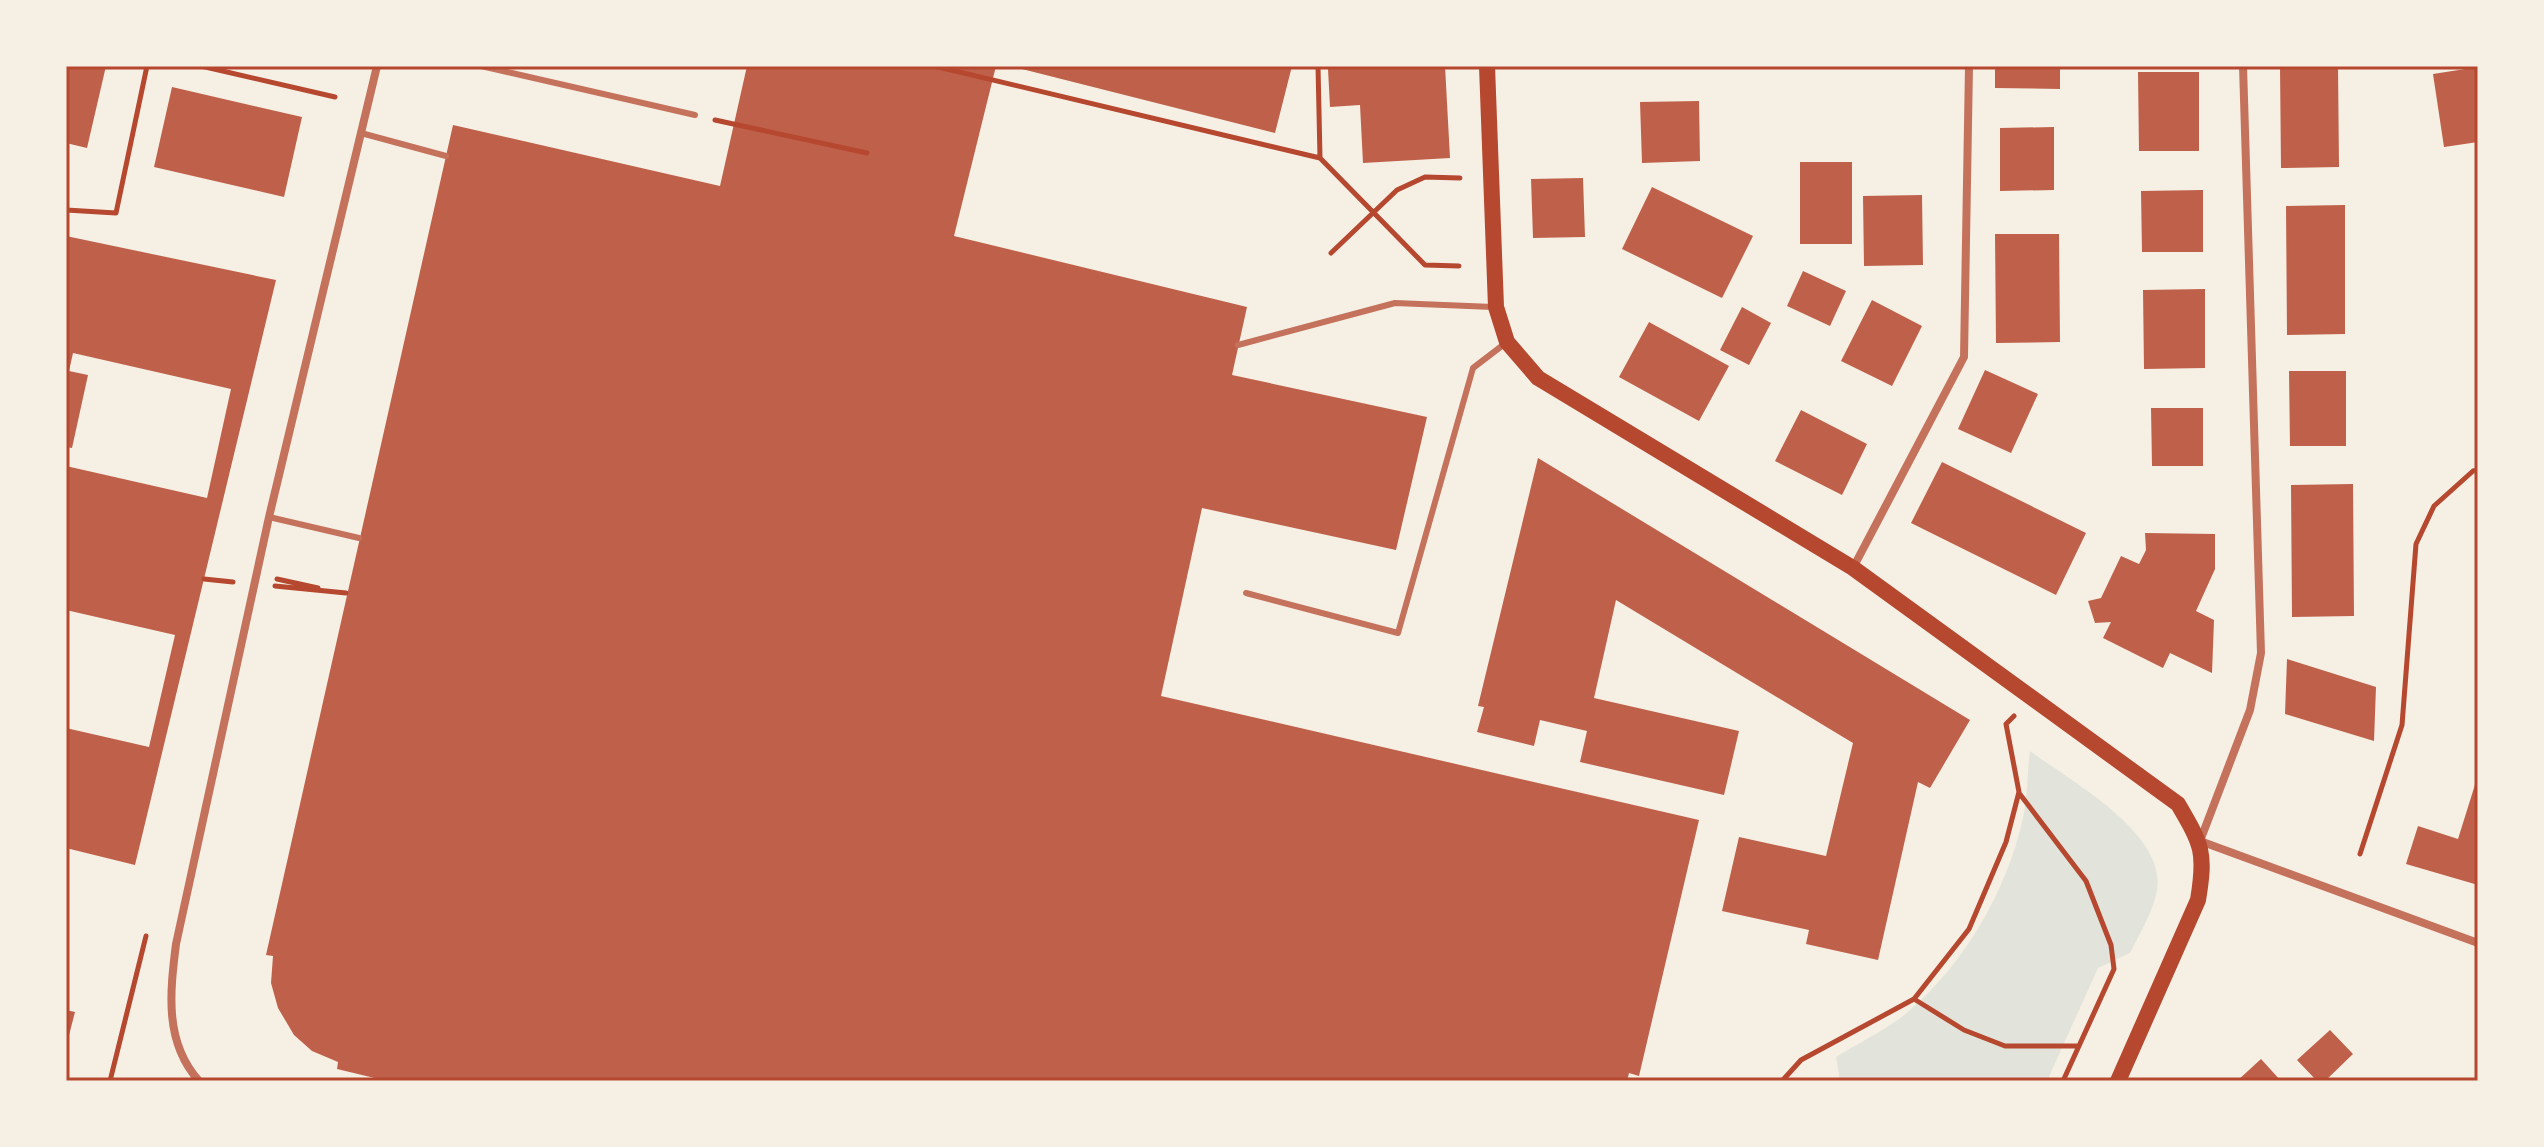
<svg xmlns="http://www.w3.org/2000/svg" width="2544" height="1147" font-family="Commissioner,sans-serif">
  <rect width="100%" height="100%" fill="#f6efe4"/>
  <path fill="#e2e4dc" d="M2030,751C2069,780 2167,833 2157,890C2153,912 2140,933 2130,953L2098,968L2047,1081H1840L1836,1057C1860,1042 1888,1029 1909,1011C1965,963 2007,890 2023,818C2028,796 2027,773 2030,751Z"/>
  <path fill="#bf614a" d="M66,66H106L87,148L66,143Z
    M747,66H996L954,236L1247,307L1232,375L1427,417L1396,550L1202,508L1161,696L1699,820L1639,1076L1629,1073L1627,1081H387L337,1069L338,1062L312,1051L294,1035L278,1008L271,983L273,956L266,955L453,125L720,186Z
    M1010,66H1292L1275,133Z
    M1358,66H1445L1450,158L1363,163L1360,105L1330,107L1328,69Z
    M1673,66H1731V69H1673Z
    M1995,66H2060V89L1995,88Z
    M2280,66H2338L2339,167L2281,168Z
    M2478,67V142L2444,147L2433,74Z
    M2138,72H2199V151H2139Z
    M172,87L302,117L284,197L154,167Z
    M1699,101L1700,161L1642,163L1640,102Z
    M2054,127V190L2000,191V128Z
    M1800,162H1852V244H1800Z
    M1583,178L1585,237L1533,238L1531,179Z
    M1652,187L1753,236L1722,298L1622,249Z
    M2203,190V252H2142L2141,191Z
    M1922,195L1923,265L1864,266L1863,196Z
    M2345,205V334L2287,335L2286,206Z
    M1995,234H2059L2060,342L1996,343Z
    M66,236L276,280L135,865L66,848V728L149,747L175,635L66,610V466L207,498L231,389L73,353L69,371L88,375L72,448L66,447Z
    M1803,271L1846,291L1830,326L1787,306Z
    M2205,289V368L2144,369L2143,290Z
    M1872,300L1922,326L1892,386L1841,361Z
    M1742,307L1771,323L1749,365L1720,350Z
    M1649,322L1729,366L1699,421L1619,377Z
    M1985,370L2038,394L2011,453L1958,429Z
    M2289,371H2346V446H2290Z
    M2151,408H2203V466H2152Z
    M1801,410L1867,444L1842,495L1775,461Z
    M1538,458L1970,720L1930,788L1918,782L1878,960L1806,944L1809,930L1722,911L1739,837L1826,856L1853,743L1616,600L1594,698L1739,731L1724,795L1580,762L1587,731L1540,720L1534,746L1477,732L1484,707L1478,706Z
    M1942,462L2086,533L2056,595L1911,523Z
    M2353,484L2354,616L2292,617L2291,485Z
    M2145,533L2215,534V569L2196,611L2214,620L2212,673L2170,653L2163,668L2103,638L2111,622L2095,623L2088,601L2101,598L2121,556L2139,564L2146,550Z
    M2287,659L2376,687L2374,741L2285,714Z
    M2478,775V885L2406,864L2418,826L2458,839Z
    M66,1010L75,1012L67,1043H66Z
    M2330,1030L2353,1054L2325,1081H2317L2297,1060Z
    M2261,1059L2281,1081H2237Z"/>
  <g fill="none" stroke-linecap="round" stroke-linejoin="round">
    <path stroke="#b5482f" stroke-width="5" d="M201,66L335,97
      M934,66L1320,158
      M1318,66L1320,158L1425,265L1459,266
      M715,120L867,153
      M66,210L116,213L147,66
      M1331,253L1397,190L1425,177L1460,178
      M204,579L233,582
      M277,579L318,588
      M275,586L346,593
      M2019,793L2086,881L2111,945L2114,969L2063,1081
      M2360,854L2402,725L2416,544L2434,506L2473,471L2478,470
      M1914,999L1969,929L2006,842L2019,792L2006,724L2014,716
      M110,1081L146,936
      M1782,1081L1801,1060L1914,999L1964,1030L2005,1046H2078"/>
    <path stroke="#c5725c" stroke-width="6" d="M481,66L695,115
      M361,133L446,156
      M1238,345L1395,303L1493,307
      M269,517L359,538
      M1246,593L1398,633L1473,368L1507,342"/>
    <path stroke="#c5725c" stroke-width="8" d="M2243,66L2261,653L2250,710L2200,841L2478,943
      M1853,568L1964,357L1969,66
      M199,1081C164,1042 170,992 176,944L269,517L377,66"/>
    <path stroke="#b5482f" stroke-width="16" d="M1487,66L1496,307L1507,342L1538,378L1853,568L2178,804C2202,845 2206,852 2198,900L2118,1081"/>
  </g>
  <rect width="2544" height="1147" fill="none" stroke="#f6efe4" stroke-width="136"/>
  <rect x="68" y="68" width="2408" height="1011" fill="none" stroke="#b5482f" stroke-width="3"/>
</svg>
